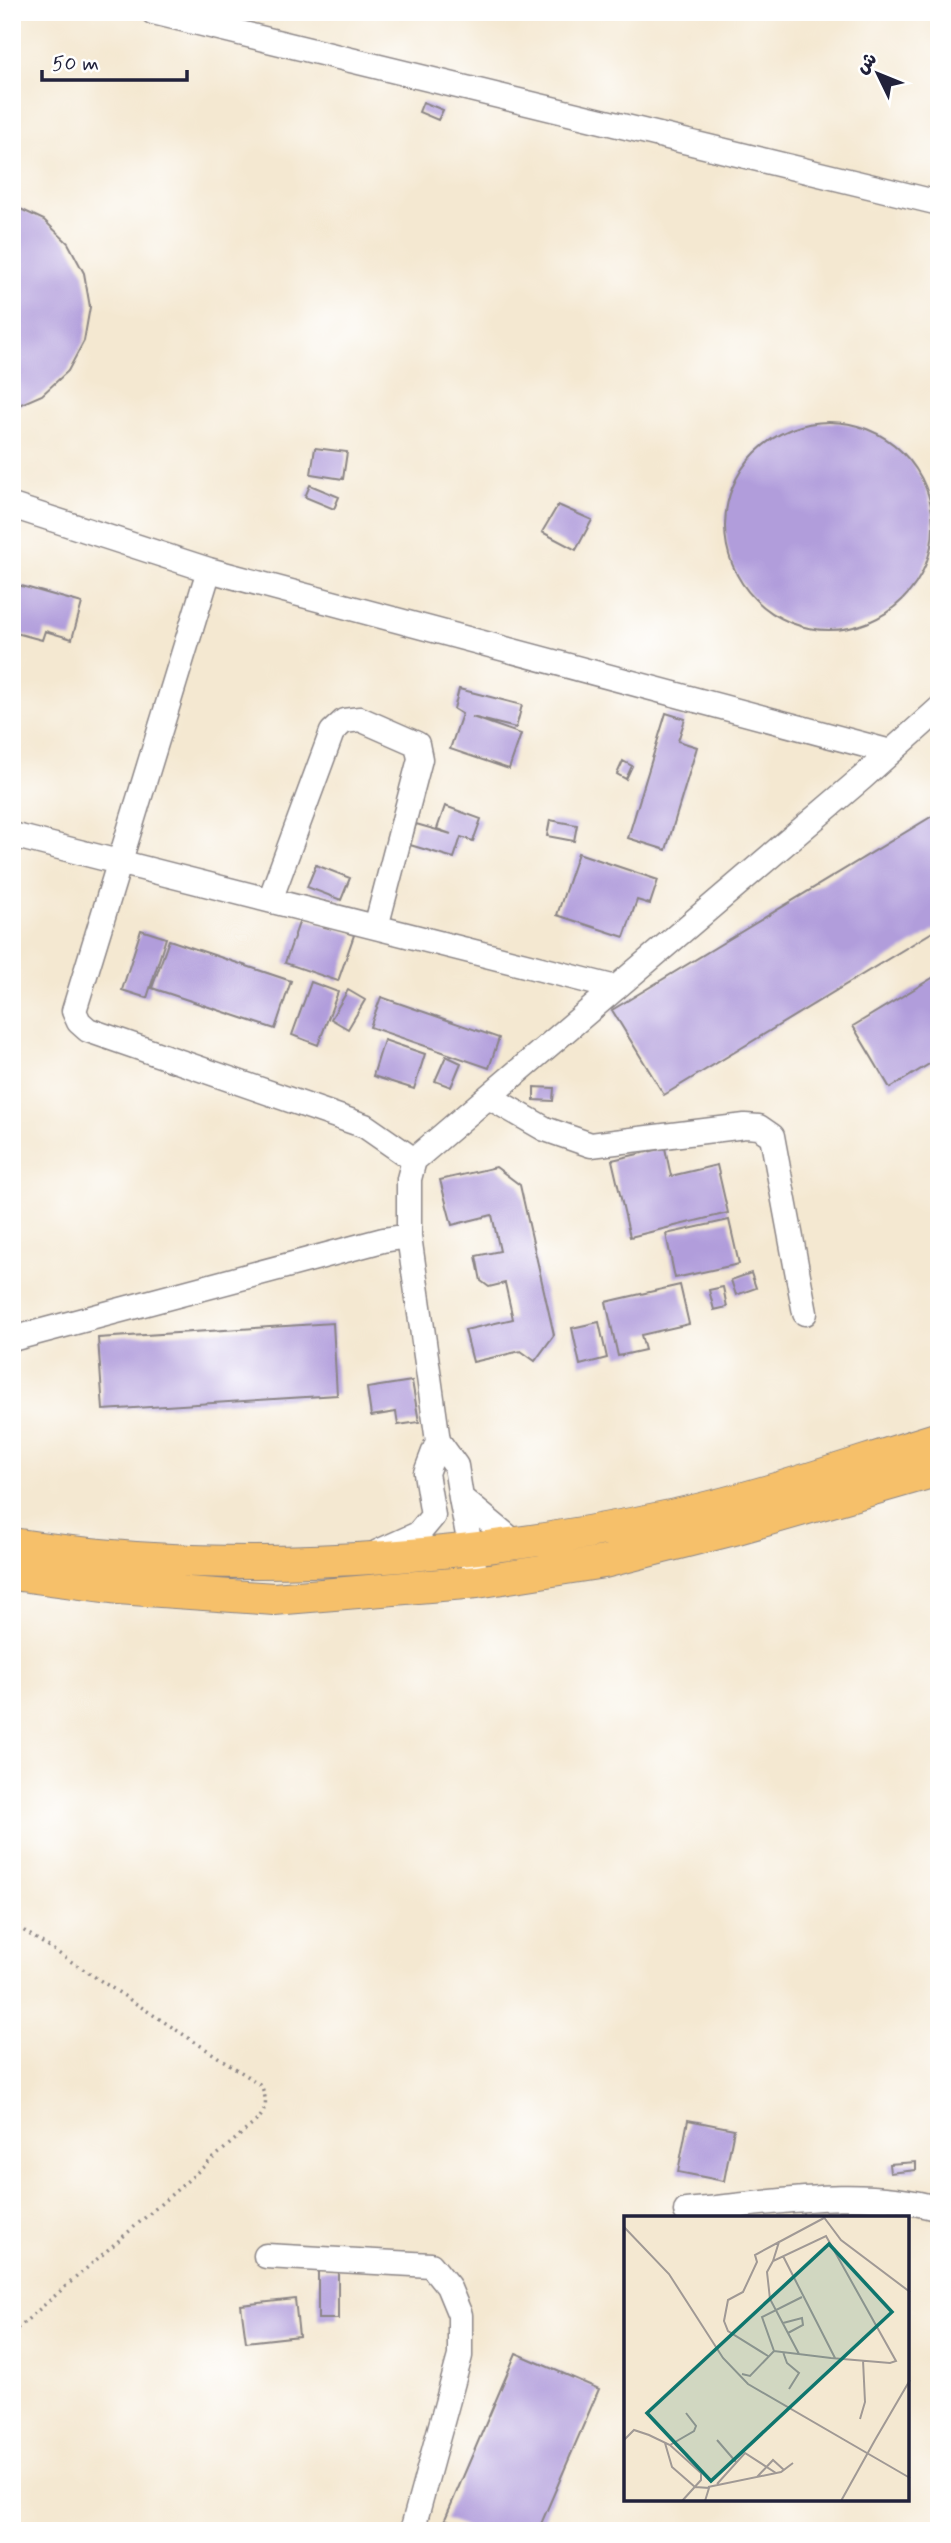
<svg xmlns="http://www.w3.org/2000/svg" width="951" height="2543" font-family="Mynerve,'Playpen Sans Arabic',sans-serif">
  <rect width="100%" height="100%" fill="#fff"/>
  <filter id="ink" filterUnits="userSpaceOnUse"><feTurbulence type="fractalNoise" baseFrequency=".0143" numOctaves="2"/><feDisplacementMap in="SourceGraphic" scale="14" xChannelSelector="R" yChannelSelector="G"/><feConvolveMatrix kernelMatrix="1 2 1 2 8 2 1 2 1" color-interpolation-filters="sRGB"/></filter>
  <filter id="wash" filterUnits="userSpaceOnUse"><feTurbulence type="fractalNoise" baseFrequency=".00686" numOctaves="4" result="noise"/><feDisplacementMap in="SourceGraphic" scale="28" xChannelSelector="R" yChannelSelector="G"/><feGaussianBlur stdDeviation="1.57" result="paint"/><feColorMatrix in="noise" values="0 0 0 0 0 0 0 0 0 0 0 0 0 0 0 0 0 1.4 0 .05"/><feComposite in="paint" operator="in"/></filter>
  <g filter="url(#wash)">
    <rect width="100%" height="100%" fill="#f4e8d1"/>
    <g id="blocks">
      <path fill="#b19ddb" d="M423,102L443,110L438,120L419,112Z
        M12,205L44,220L68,243L84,273L90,307L84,341L68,371L42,395L12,408Z
        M725 526a104 104 0 1 1 208 0a104 104 0 1 1-208 0Z
        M315,448L347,452L343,479L311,474Z
        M310,485L339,497L334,509L305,497Z
        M558,505L592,520L576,550L542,532Z
        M18,585L82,603L72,639L45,631L42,640L12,632V604Z
        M459,689L522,705L516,728L472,717L521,734L509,769L450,749L462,714L454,709Z
        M666,713L685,719L678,741L697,747L666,850L628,838Z
        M623,761L632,766L626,779L617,774Z
        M445,806L481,819L473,841L461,837L454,858L410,845L416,824L451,834L437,829Z
        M939,812V928L664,1095L612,1010Z
        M550,820L577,825L574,841L547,836Z
        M578,853L658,880L650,904L637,900L624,937L557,915Z
        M316,865L350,878L341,900L307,887Z
        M301,917L354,935L338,981L285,963Z
        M141,930L166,938L147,998L122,990Z
        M169,940L291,981L275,1029L152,988Z
        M939,974V1058L890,1088L853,1026Z
        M311,982L338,992L318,1045L292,1035Z
        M348,990L365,1000L348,1029L331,1019Z
        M381,997L499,1038L489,1068L370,1027Z
        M384,1040L425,1054L414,1089L373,1076Z
        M446,1056L461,1063L451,1087L435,1081Z
        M534,1087L554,1088L553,1101L534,1100Z
        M665,1148L671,1176L717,1165L728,1213L630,1237L612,1160Z
        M496,1167L520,1185L554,1335L535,1361L521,1351L473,1362L465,1330L513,1319L505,1283L489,1287L481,1281L476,1256L500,1251L492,1215L452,1225L440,1180Z
        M729,1220L739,1264L675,1278L666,1234Z
        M751,1273L756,1288L736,1295L731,1280Z
        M680,1285L689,1324L641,1335L645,1350L618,1356L606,1302Z
        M723,1287L727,1307L714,1310L709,1290Z
        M599,1322L607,1358L580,1365L572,1328Z
        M333,1323L337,1395L103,1410L98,1338Z
        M412,1381L419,1422L398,1425L396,1412L371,1416L367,1388Z
        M688,2120L734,2129L724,2181L678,2172Z
        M916,2162V2170L890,2173L889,2164Z
        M880,2209V2218H803V2211Z
        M318,2270H338V2319H318Z
        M295,2299L299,2336L246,2342L241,2305Z
        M516,2353L599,2389L538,2531H473L445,2519Z"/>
    </g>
  </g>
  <g filter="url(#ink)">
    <use href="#blocks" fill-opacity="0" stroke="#8b8586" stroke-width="2"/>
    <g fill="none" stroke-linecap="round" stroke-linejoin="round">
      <defs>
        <path id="minor" d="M153,12L939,203
          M12,506L209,570L891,752
          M209,570L74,1011L79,1022L88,1030L365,1126L414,1160
          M12,835L616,988
          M270,900L332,732L344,721L360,719L417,744L420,759L376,927
          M489,1097L545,1129L591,1145L745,1126L759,1127L772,1136L805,1313
          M12,1339L383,1240L409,1236
          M461,1498L477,1582
          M513,1541L461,1498L456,1466L438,1441L409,1236V1179L414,1160L862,778L939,709
          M378,1552L418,1534L433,1516L426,1473L438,1441
          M686,2211C769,2204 858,2185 939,2209
          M266,2256L431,2265L448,2286L460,2315V2356L412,2531"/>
        <path id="major" d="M12,1544C233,1578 462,1561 680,1514C767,1495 853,1464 939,1438
          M12,1574L118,1588L274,1599L477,1582L604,1562L738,1528L939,1470"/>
      </defs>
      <use href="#minor" stroke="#8b8586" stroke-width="27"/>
      <use href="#major" stroke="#8b8586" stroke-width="34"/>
      <path stroke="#8b8586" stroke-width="3.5" stroke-dasharray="2 5" stroke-linecap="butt" d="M12,1923L261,2085C273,2113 259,2118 239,2136L12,2333"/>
      <use href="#minor" stroke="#fff" stroke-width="24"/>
      <use href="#major" stroke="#f6c06b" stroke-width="32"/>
    </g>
  </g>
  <g transform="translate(624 2216)">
    <rect width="285" height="285" fill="#f4e8d1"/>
    <path fill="none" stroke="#a09995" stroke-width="2" d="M199,0L217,24L286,76M0,11L45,58L99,142L124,168L286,262M159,40L211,142M149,45L155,26L200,2M159,107L178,102L179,109L164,117M150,135L138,101L178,81M159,136L163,147L175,157L165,173M144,140L104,115L100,105L104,84L119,76L133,46L131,39L155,26M118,158L126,160L150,135L207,142L266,147L272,145L202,20L149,45L143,56L146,83L175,138M236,203L241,186L239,144M0,224L10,214L25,219L46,229L77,257V264L58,285M93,224L112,246M251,224L286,164M41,227L48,251L71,271L85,272L81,285M46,229L70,215L72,210L62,197M133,261L149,244L160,254M93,268L121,237L152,257M84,271L157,256L169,247M217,285L251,224"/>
    <path fill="#0f766e" fill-opacity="0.15" stroke="#0f766e" stroke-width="3.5" d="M205,28L268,96L87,265L23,197Z"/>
    <rect width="285" height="285" fill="none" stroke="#22223b" stroke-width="3.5"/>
  </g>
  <rect width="951" height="2543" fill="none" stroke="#fff" stroke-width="42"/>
  <g transform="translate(878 74) rotate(313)" stroke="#ffffff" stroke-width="5" paint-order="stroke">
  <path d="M0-5L12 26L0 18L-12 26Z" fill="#22223b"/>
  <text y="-10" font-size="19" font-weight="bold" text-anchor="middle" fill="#22223b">ش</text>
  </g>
  <path d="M42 70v10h145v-10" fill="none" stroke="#22223b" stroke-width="3.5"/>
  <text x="52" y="70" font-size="21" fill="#22223b" stroke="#ffffff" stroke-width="5" paint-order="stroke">50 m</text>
</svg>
